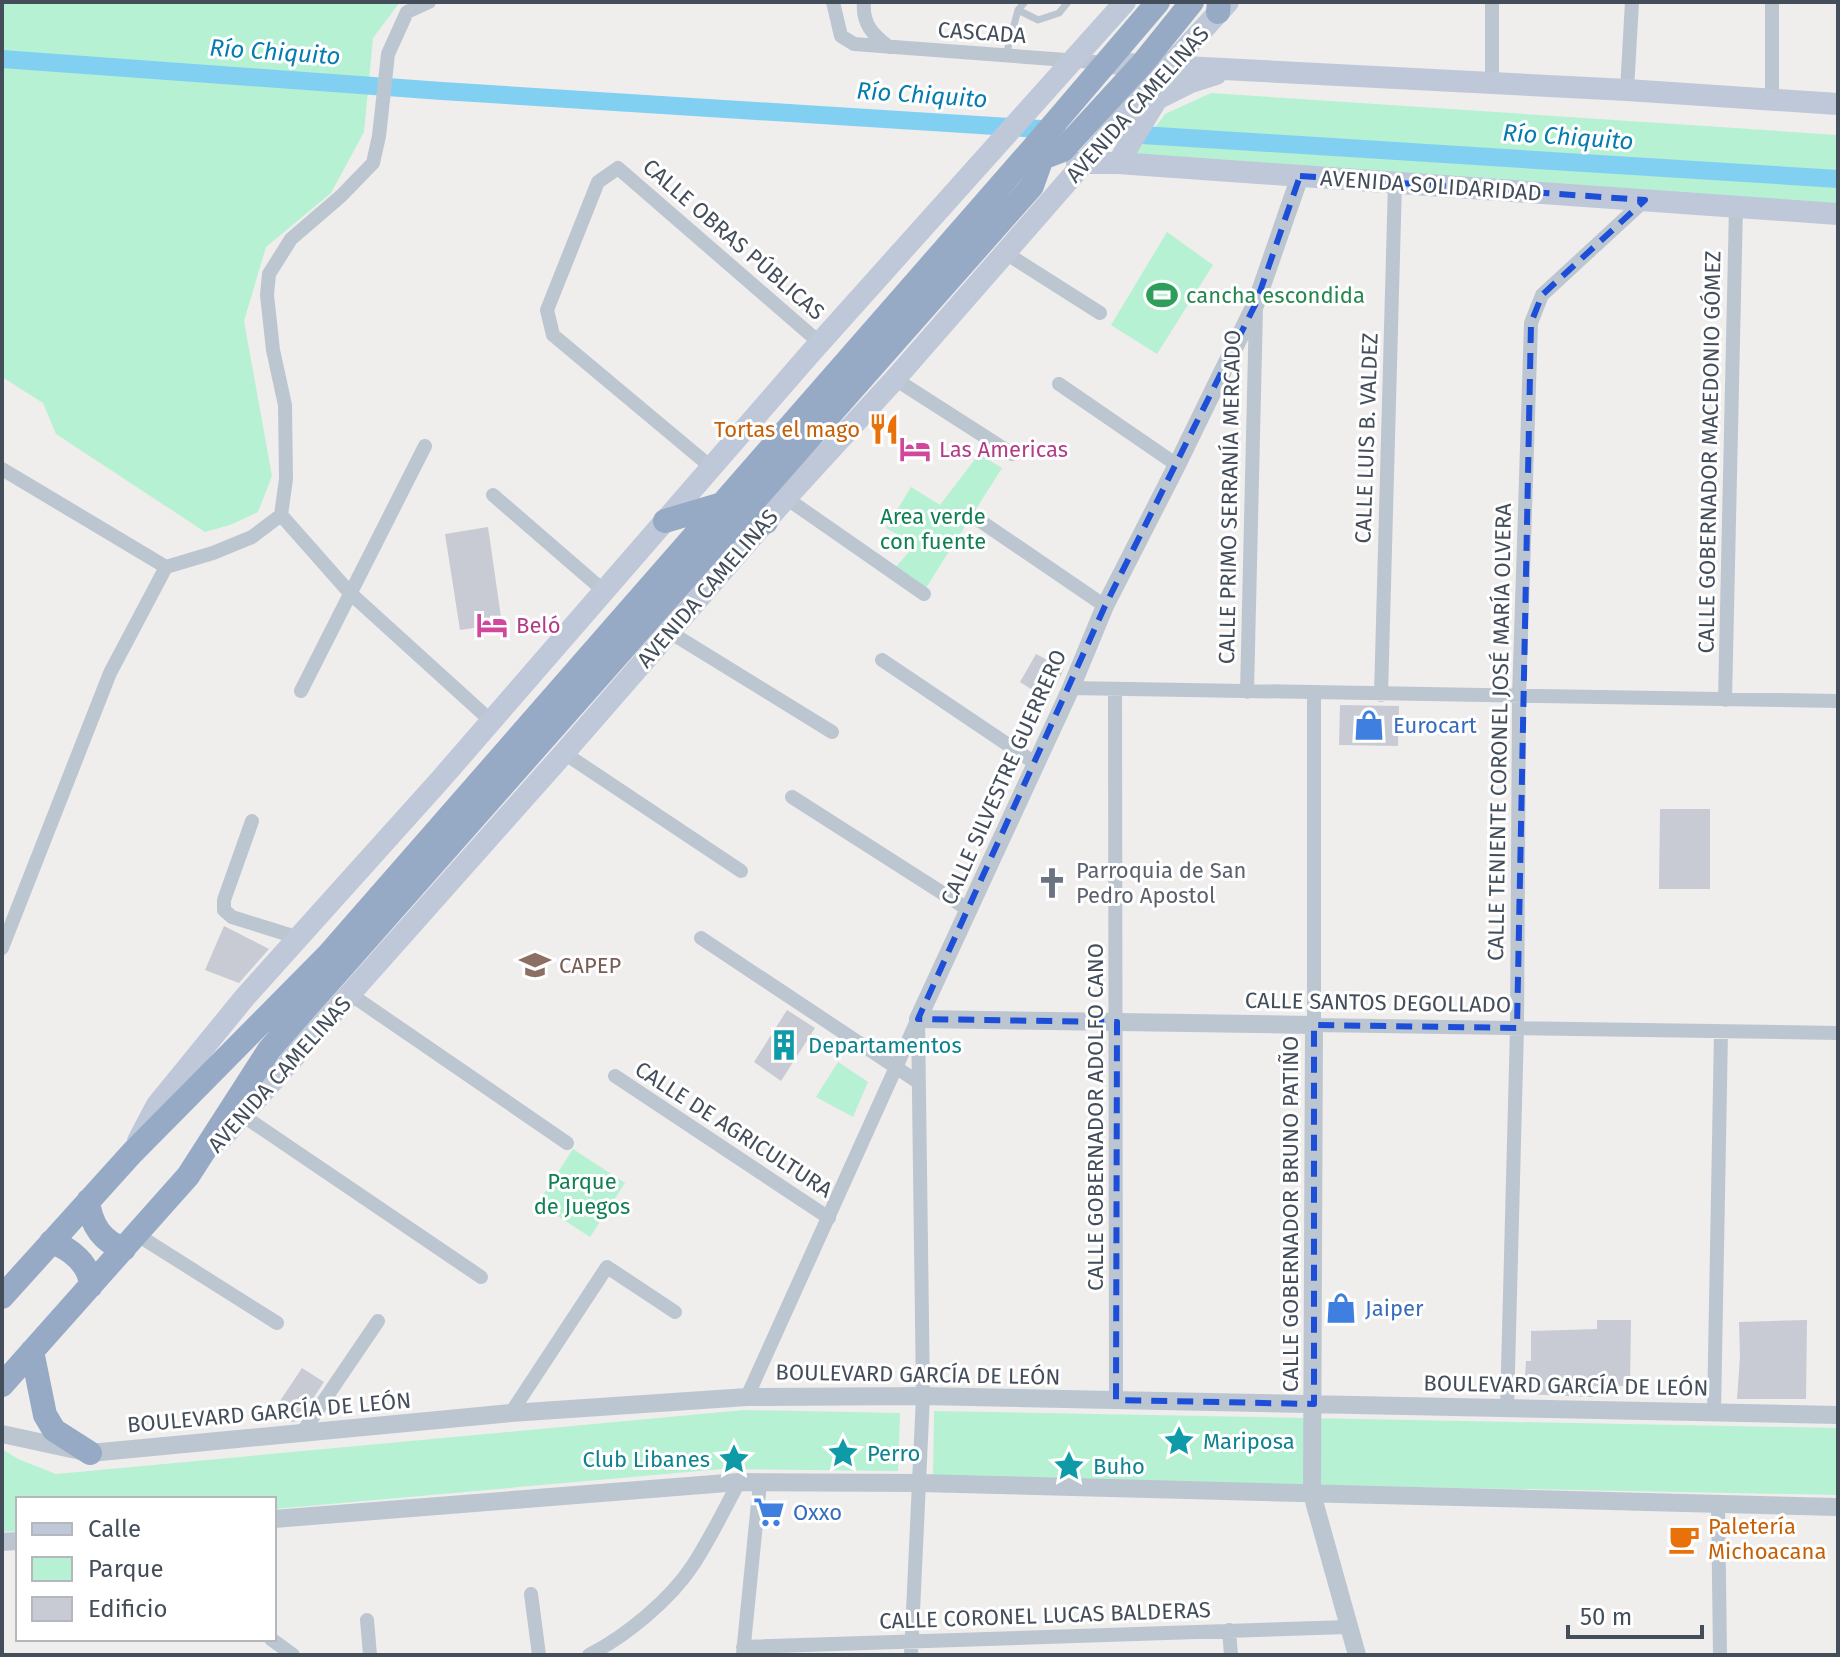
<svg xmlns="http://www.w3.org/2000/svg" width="1840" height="1657" font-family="'Fira Sans',sans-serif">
  <rect width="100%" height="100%" fill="#f0eded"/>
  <path fill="#b7f1d3" d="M2,2H400L373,38L364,132L331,193L266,247L244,321L272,476L258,512L230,525L205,532L56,434L43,403L2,377Z
    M1211,93L1838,135V216L1127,166L1165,114Z
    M1167,232L1213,265L1157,354L1111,325Z
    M979,454L1002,468L924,591L893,570L915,545L886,528L911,487L940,505Z
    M838,1062L868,1082L853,1117L816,1097Z
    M573,1149L625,1183L590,1237L538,1203Z
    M744,1410L900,1413L898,1471L722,1469L274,1509V1499H18V1531L2,1532V1449L18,1459L56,1474Z
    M934,1411L1838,1428V1495L933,1478Z"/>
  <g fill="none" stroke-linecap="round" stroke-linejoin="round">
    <path stroke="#82d0f1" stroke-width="18" d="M2,59L442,91L1057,130
      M1126,134L1838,179"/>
  </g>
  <path fill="#c8cbd3" d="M488,527L502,624L460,630L445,534Z
    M1036,654L1064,669L1048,700L1020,682Z
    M1340,705L1399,706L1398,746L1339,745Z
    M1660,809H1710V889H1659Z
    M224,926L269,949L239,983L205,970Z
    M787,1010L815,1028L781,1081L754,1062Z
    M1597,1320H1631L1630,1386H1594V1397L1524,1394L1526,1361H1531V1331L1597,1329Z
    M1807,1320L1806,1399H1737L1740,1357L1739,1322Z
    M302,1368L324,1382L298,1421L292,1422L274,1410Z"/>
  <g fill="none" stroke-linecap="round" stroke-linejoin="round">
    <path stroke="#bcc6d0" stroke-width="7" d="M1018,10L1038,20L1059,13L1068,2
      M1006,55L1018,10L1025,2"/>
    <path stroke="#bcc6d0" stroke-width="14" d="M833,2L841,36L854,44L1107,63
      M864,2C862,24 873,35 889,47
      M1772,2V100
      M1492,84V2
      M1627,90L1632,2
      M1004,252L1100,313
      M895,379L1012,454
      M1059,384L1177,465
      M711,467L553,335L547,310L598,182L618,168L820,343
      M2,469L166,567
      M493,495L604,591
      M786,498L924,594
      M281,515L350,593L490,720
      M973,516L1105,606
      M668,631L832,732
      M882,660L1035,763
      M1071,688L1838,701
      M1115,690L1116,1400
      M301,691L425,446
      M1247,692L1256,308
      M1314,694V1025L1838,1033
      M1381,695L1395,182
      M1725,700L1736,206
      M564,753L741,871
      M792,797L969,910
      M252,821L224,900V910L232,917L299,938
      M701,938L918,1082
      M2,948L110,673L166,567L213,553L252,537L281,515L286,479L285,405L273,350L267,295L269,274L291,239L341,196L373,163L379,136L388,54L407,12L429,2
      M350,994L567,1143
      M615,1076L829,1218
      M242,1115L481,1277
      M136,1234L277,1323
      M747,1397L916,1023
      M1507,1408L1517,1028L1519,697L1531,323L1542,295L1645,200
      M1714,1412L1721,1032
      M511,1413L607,1267L675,1312
      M302,1433L378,1321
      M1718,1504L1720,1655
      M531,1594L539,1655
      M367,1620L370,1655
      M1229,1630L1231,1655
      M271,1639L293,1655
      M743,1647L1348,1627
      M743,1654L760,1483
      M589,1655C626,1636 670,1600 693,1565C710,1539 724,1510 739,1482
      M911,1655L923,1396L918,1019"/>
    <path stroke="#bcc6d0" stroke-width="18" d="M1300,176L1256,303L1177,465L1105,606L1071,688L918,1019L1314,1025L1312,1494L1357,1655
      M2,1434L90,1453L511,1413L747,1397L923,1396L1838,1415
      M274,1519L739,1482L920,1483L1838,1507
      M2,1542L18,1541"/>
    <path stroke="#bec8d8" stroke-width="22" d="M1107,63L1627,90L1838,104
      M1077,163H1118L1838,214
      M1118,163L1157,99L1191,82L1216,74
      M221,1139L564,753L786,498L895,379L1150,87L1228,2
      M138,1141L157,1105L245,997L441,779L808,356L1125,2"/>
    <path stroke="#96aac6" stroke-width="24" d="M1218,12L1219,2
      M665,521L722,504
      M729,532L766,522
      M88,1201C91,1224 101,1241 124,1249
      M51,1242C70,1248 90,1264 91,1286
      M2,1297L132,1153L329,954L1041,139L1158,2
      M32,1351L45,1415L54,1430L90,1453
      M2,1385L188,1176L269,1050L1032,186L1042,158L1063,150L1142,64L1192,2"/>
  </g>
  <path fill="none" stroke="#1d4ed8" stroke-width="6" stroke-dasharray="16 10" stroke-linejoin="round" d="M1300,176L1645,200L1542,295L1531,323L1517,1028L1314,1025V1404L1116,1400L1117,1022L918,1019L1105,606L1256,303Z"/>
  <defs>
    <symbol id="stadium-bare" viewBox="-9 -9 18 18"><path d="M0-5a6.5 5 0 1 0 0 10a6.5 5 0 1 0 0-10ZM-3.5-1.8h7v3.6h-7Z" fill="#2e9e5b" stroke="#fff" stroke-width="2.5" paint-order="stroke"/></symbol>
    <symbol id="restaurant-bare" viewBox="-9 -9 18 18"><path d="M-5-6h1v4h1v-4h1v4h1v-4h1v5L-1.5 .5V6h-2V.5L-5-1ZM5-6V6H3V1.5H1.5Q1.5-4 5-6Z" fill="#e8710a" stroke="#fff" stroke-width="2.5" paint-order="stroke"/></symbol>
    <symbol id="hotel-bare" viewBox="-9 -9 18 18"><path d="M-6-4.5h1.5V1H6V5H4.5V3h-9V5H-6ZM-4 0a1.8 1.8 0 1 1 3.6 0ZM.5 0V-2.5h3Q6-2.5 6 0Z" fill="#d1479c" stroke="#fff" stroke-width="2.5" paint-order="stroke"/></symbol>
    <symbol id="shop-bare" viewBox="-9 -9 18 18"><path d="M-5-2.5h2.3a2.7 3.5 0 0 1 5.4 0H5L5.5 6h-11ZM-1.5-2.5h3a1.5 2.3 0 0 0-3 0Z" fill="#3f7fe0" stroke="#fff" stroke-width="2.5" paint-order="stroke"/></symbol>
    <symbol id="church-bare" viewBox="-9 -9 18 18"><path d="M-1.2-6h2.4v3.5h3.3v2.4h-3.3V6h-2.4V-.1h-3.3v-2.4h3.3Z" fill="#6b7280" stroke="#fff" stroke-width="2.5" paint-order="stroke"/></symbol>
    <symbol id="school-bare" viewBox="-9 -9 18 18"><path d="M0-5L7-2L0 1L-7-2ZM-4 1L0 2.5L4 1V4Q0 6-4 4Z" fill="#8d6e63" stroke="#fff" stroke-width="2.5" paint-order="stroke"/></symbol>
    <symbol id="building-bare" viewBox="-9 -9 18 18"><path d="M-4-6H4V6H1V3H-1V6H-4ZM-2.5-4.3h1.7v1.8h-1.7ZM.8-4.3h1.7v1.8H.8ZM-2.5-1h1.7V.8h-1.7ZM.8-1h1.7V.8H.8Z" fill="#0f9aa8" stroke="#fff" stroke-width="2.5" paint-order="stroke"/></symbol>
    <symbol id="sight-bare" viewBox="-9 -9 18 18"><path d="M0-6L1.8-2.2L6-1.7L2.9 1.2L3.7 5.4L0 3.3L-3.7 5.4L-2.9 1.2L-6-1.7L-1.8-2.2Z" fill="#0f9aa8" stroke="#fff" stroke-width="2.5" paint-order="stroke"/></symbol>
    <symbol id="supermarket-bare" viewBox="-9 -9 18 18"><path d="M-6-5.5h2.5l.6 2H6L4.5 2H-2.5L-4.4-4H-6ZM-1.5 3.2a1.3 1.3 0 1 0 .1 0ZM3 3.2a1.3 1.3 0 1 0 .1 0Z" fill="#3f7fe0" stroke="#fff" stroke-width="2.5" paint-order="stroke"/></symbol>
    <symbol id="cafe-bare" viewBox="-9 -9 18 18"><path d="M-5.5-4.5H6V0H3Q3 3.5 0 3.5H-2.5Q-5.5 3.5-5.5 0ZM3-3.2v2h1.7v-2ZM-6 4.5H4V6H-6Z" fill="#e8710a" stroke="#fff" stroke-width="2.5" paint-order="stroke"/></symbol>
  </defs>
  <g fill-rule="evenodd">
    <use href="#stadium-bare" x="1140" y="273" width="44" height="44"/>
    <use href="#restaurant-bare" x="862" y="407" width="44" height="44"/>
    <use href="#hotel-bare" x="893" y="427" width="44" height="44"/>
    <use href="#hotel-bare" x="470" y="603" width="44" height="44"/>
    <use href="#shop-bare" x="1347" y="703" width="44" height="44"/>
    <use href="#church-bare" x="1030" y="861" width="44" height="44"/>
    <use href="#school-bare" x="513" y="943" width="44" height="44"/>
    <use href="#building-bare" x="762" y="1023" width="44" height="44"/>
    <use href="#shop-bare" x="1319" y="1286" width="44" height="44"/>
    <use href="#sight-bare" x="1157" y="1419" width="44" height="44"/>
    <use href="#sight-bare" x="821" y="1431" width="44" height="44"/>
    <use href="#sight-bare" x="712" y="1437" width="44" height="44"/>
    <use href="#sight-bare" x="1047" y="1444" width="44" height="44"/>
    <use href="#supermarket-bare" x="747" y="1490" width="44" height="44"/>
    <use href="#cafe-bare" x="1662" y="1517" width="44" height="44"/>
  </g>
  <g text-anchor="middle" stroke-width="6" stroke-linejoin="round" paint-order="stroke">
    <g font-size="22" fill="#444e5b" stroke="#fff">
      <text transform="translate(982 32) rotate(4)" y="8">CASCADA</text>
      <text transform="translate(1137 104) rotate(-48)" y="8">AVENIDA CAMELINAS</text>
      <text transform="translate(1431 185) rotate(4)" y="8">AVENIDA SOLIDARIDAD</text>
      <text transform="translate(734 239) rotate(41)" y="8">CALLE OBRAS PÚBLICAS</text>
      <text transform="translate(1366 438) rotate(-88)" y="8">CALLE LUIS B. VALDEZ</text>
      <text transform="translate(1709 452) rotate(-89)" y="8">CALLE GOBERNADOR MACEDONIO GÓMEZ</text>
      <text transform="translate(1229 497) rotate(-89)" y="8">CALLE PRIMO SERRANÍA MERCADO</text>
      <text transform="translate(707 588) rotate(-49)" y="8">AVENIDA CAMELINAS</text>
      <text transform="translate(1499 732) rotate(-89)" y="8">CALLE TENIENTE CORONEL JOSÉ MARÍA OLVERA</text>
      <text transform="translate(1003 777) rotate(-66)" y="8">CALLE SILVESTRE GUERRERO</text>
      <text transform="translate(1378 1002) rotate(1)" y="8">CALLE SANTOS DEGOLLADO</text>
      <text transform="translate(279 1074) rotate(-48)" y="8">AVENIDA CAMELINAS</text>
      <text transform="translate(1095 1117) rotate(-90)" y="8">CALLE GOBERNADOR ADOLFO CANO</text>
      <text transform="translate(734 1129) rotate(33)" y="8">CALLE DE AGRICULTURA</text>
      <text transform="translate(1290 1214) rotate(-90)" y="8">CALLE GOBERNADOR BRUNO PATIÑO</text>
      <text transform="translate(918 1374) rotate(1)" y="8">BOULEVARD GARCÍA DE LEÓN</text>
      <text transform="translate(1566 1385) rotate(1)" y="8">BOULEVARD GARCÍA DE LEÓN</text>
      <text transform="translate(269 1412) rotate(-5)" y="8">BOULEVARD GARCÍA DE LEÓN</text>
      <text transform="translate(1045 1615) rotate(-2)" y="8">CALLE CORONEL LUCAS BALDERAS</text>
    </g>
    <g font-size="22" fill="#27864d" stroke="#fff" text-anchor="start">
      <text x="1186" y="303">cancha escondida</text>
    </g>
    <g font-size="22" fill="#c56008" stroke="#fff" text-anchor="end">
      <text x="860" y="437">Tortas el mago</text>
      <text x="1708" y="1534" text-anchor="start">Paletería<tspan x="1708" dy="25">Michoacana</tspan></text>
    </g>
    <g font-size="22" fill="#b23c85" stroke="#fff" text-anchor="start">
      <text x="939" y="457">Las Americas</text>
      <text x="516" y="633">Beló</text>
    </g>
    <g font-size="22" fill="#118053" stroke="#fff">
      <text x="933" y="524">Area verde<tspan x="933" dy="25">con fuente</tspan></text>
      <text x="582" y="1189">Parque<tspan x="582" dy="25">de Juegos</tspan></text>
    </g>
    <g font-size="22" fill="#366cbe" stroke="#fff" text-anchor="start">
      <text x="1393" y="733">Eurocart</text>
      <text x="1365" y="1316">Jaiper</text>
      <text x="793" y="1520">Oxxo</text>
    </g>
    <g font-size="22" fill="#5b616d" stroke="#fff" text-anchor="start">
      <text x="1076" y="878">Parroquia de San<tspan x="1076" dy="25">Pedro Apostol</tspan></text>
    </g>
    <g font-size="22" fill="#785e54" stroke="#fff" text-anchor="start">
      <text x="559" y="973">CAPEP</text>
    </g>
    <g font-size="22" fill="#0d838f" stroke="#fff" text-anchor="start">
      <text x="808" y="1053">Departamentos</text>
      <text x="1203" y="1449">Mariposa</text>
      <text x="867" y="1461">Perro</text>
      <text x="710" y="1467" text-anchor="end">Club Libanes</text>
      <text x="1093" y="1474">Buho</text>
    </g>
    <g font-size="24" font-style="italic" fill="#047caf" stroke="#fff">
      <text transform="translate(275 52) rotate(4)" y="8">Río Chiquito</text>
      <text transform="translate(922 95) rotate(4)" y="8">Río Chiquito</text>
      <text transform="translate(1568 137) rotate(4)" y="8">Río Chiquito</text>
    </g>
  </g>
  <rect width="1840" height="1657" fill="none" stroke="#444e5b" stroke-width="8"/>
  <rect x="16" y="1497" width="260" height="144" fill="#ffffff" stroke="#b4b8bd" stroke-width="2"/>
  <rect x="32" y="1523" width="40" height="12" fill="#bec8d8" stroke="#b4b8bd" stroke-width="2"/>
  <text x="88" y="1537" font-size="24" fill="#444e5b">Calle</text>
  <rect x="32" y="1557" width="40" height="24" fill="#b7f1d3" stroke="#b4b8bd" stroke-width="2"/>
  <text x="88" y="1577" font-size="24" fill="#444e5b">Parque</text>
  <rect x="32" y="1597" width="40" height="24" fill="#c8cbd3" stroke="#b4b8bd" stroke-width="2"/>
  <text x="88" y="1617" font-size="24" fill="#444e5b">Edificio</text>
  <path d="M1568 1625v12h134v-12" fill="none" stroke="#444e5b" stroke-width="4"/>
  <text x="1580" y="1625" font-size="24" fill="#444e5b" stroke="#ffffff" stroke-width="6" paint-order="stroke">50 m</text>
</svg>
